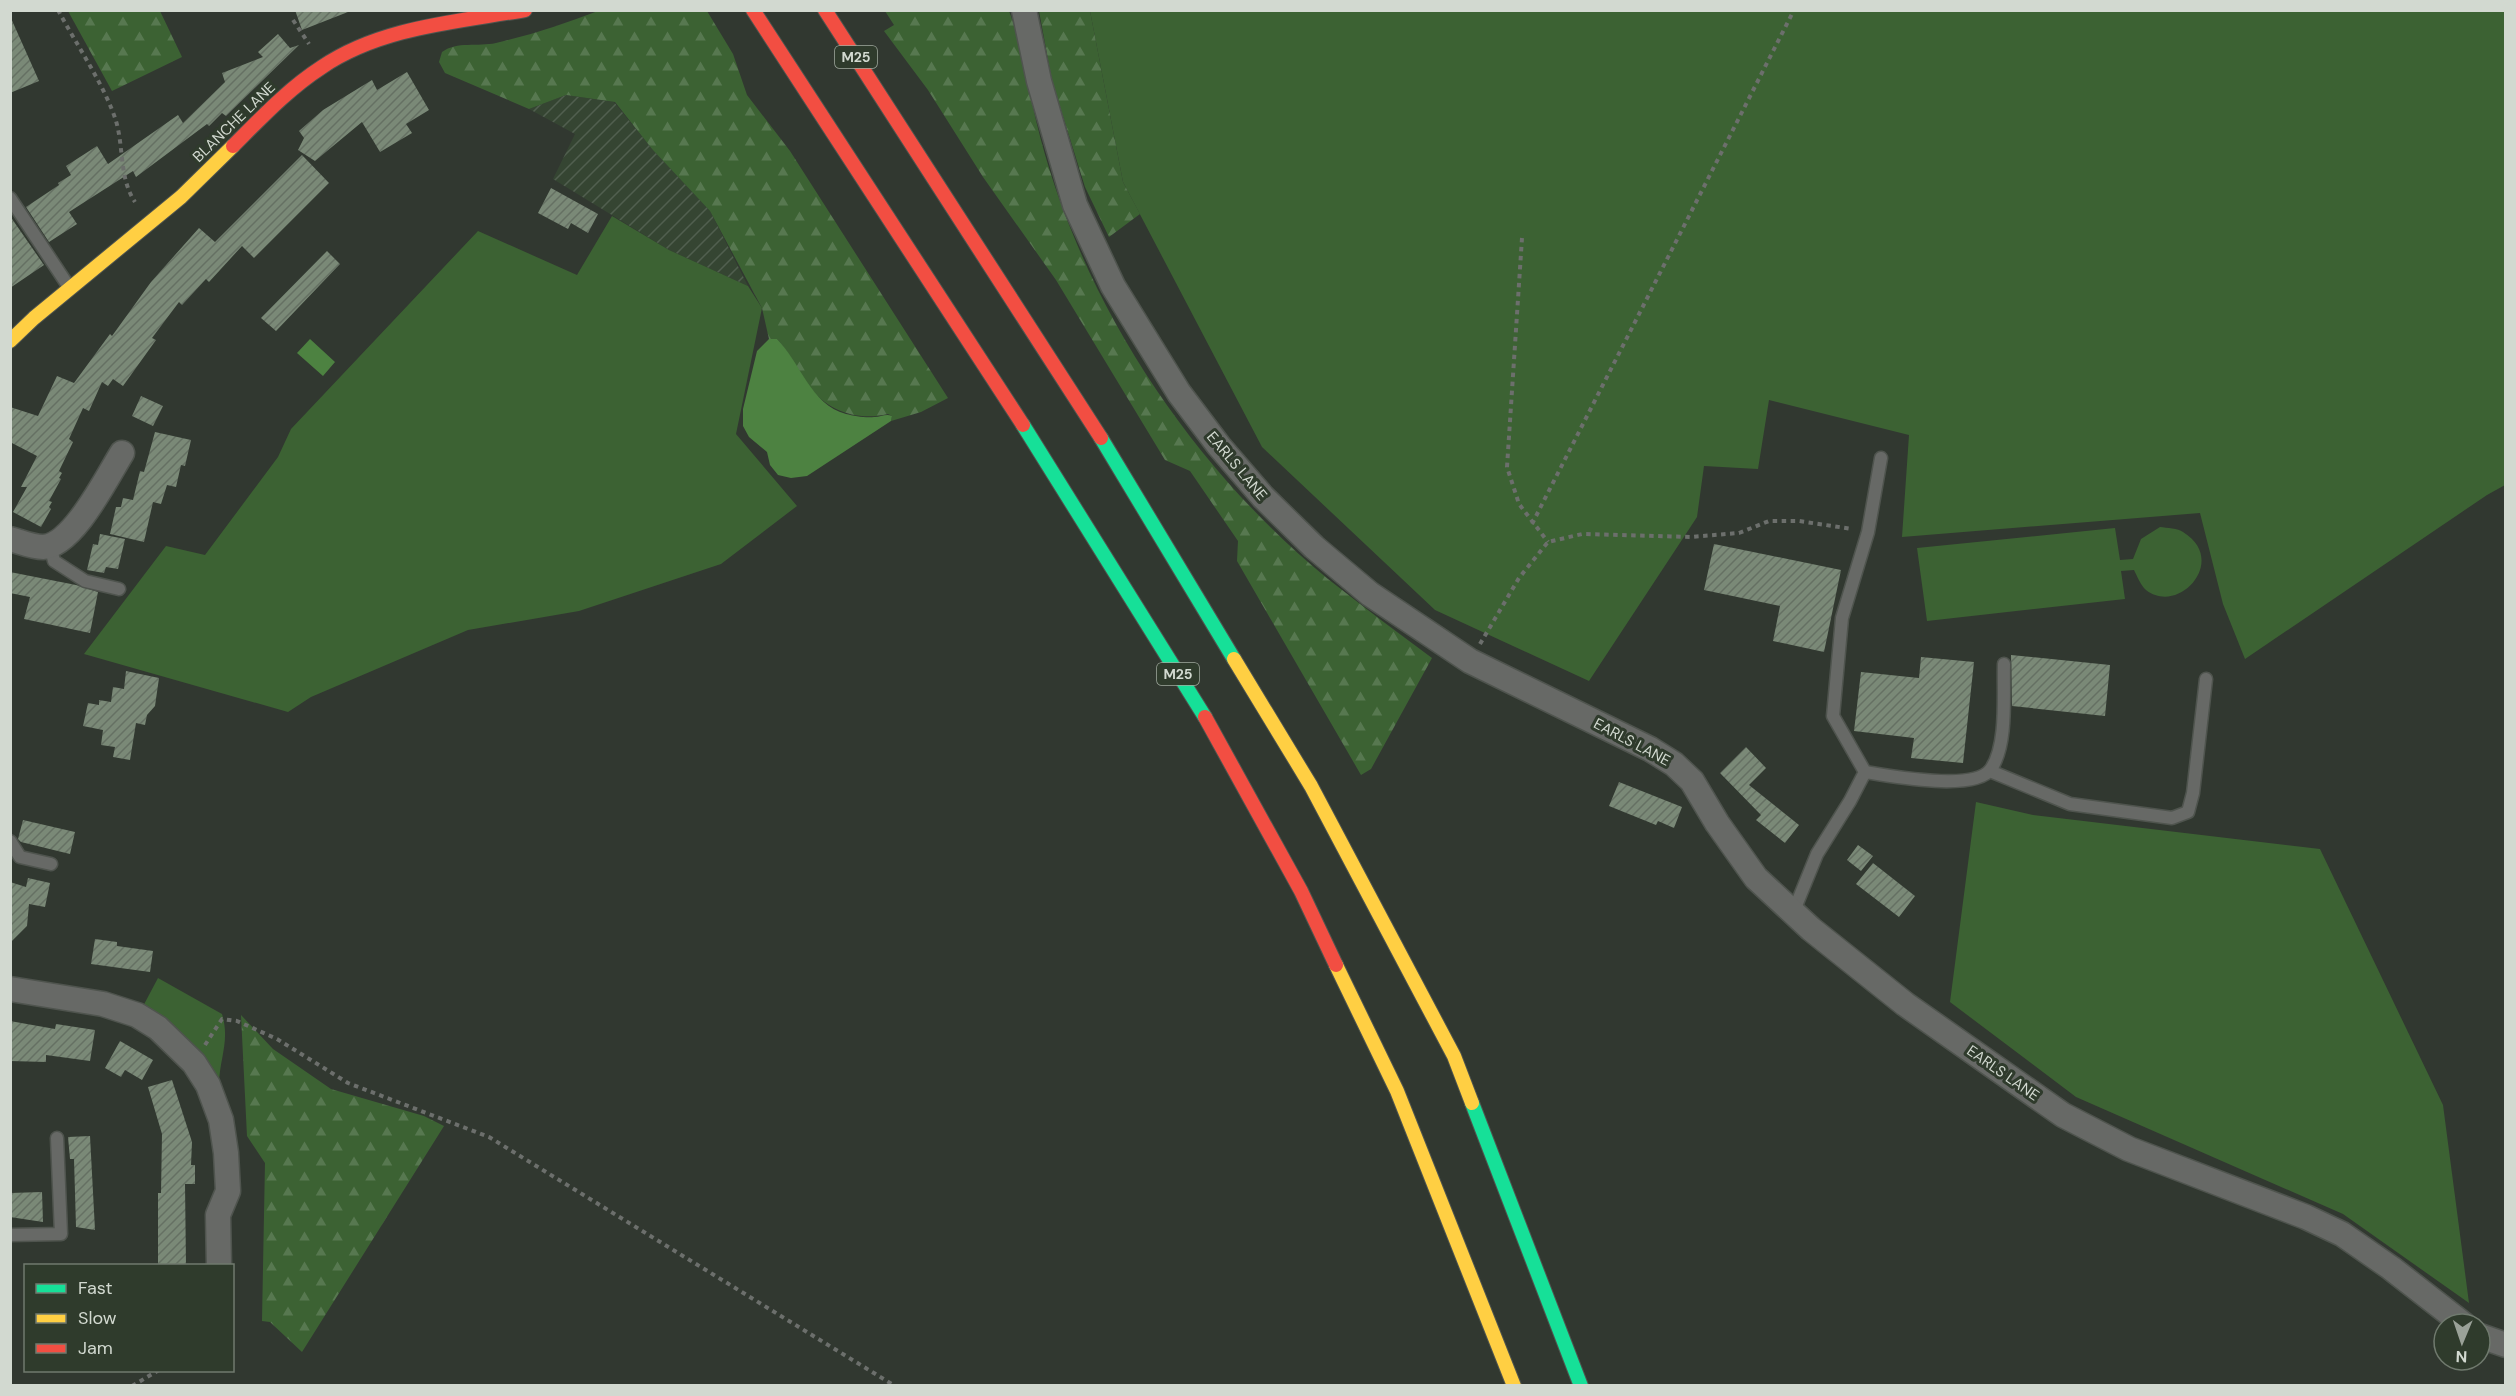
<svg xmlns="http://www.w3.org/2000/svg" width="2516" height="1396" font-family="'DM Sans',sans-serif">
  <defs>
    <pattern id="industrial-furrows" width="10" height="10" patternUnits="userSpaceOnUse" patternTransform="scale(1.5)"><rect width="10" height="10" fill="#354532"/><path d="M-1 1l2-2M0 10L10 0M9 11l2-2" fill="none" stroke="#515f4f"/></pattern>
    <pattern id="forest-firs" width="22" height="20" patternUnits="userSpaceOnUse" patternTransform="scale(1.5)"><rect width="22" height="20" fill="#3c6233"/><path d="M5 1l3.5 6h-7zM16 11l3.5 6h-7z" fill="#577850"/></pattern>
    <pattern id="building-hatch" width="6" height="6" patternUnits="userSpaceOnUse" patternTransform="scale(1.5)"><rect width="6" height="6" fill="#7a8977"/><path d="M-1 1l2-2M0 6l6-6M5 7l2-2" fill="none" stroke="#657063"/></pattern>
  </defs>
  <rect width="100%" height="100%" fill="#313830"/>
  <path fill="url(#industrial-furrows)" d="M566,95L614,102L652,149L710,211L748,286L669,250L553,179L575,134L529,109Z"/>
  <path fill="#3c6233" d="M1090,11H2505V485L2487,495L2245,659L2223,604L2200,513L1902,537L1909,435L1769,400L1758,469L1704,466L1697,517L1589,681L1435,610L1262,447L1123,182Z
    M612,216L669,250L748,286L762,308L736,434L797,506L721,564L579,611L468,630L311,697L288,712L84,654L166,546L205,555L278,457L291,429L478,231L577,275Z
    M2160,527C2167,528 2178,528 2183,532C2229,560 2179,616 2146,590C2141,586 2137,576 2134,570L2121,571L2125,599L1927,621L1917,548L2115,528L2120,560L2133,559L2141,539Z
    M1976,802L2033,815L2320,849L2443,1105L2469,1303L2343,1214L2076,1097L1950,1002Z
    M158,978L222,1014C230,1040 220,1057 219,1083L141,1010Z"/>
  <path fill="url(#forest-firs)" d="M68,11H160L182,57L112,91Z
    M598,11H707L733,54L747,95L790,151L948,398L921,412L891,421L892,416L888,414C858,421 828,412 809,386C797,371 791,353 777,339H769L762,308L710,211L652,149L615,102L566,95L529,109L445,73L439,62L442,52C457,41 478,47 496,43C531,35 564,24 598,11Z
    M885,11H1009C1021,41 1026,75 1033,107C1042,149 1056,193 1072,232C1125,364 1218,489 1328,579C1362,606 1397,632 1432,658L1371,769L1361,775L1237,561L1238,541L1190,471L1165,460L1056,280L983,177L928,90L884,31L894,25Z
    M1039,11H1090L1123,182L1140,214L1109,237L1085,187L1052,81Z
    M241,1015L273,1049L331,1089L424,1116L444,1126L302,1352L270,1322L262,1321L265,1163L247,1136Z"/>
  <path fill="#4d8241" d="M310,339L335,362L323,376L297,353Z
    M769,339H777C801,363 810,404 846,414C854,416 866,418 874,417C881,417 886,413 892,416L891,421L807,476L791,478L778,475L770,465L767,452L749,437L743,426V409L757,351Z"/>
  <path fill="url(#building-hatch)" d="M295,10H347L348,12L302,30Z
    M10,16L39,81L10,93Z
    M278,34L290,48L299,45L226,116L222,113L209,126L207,124L136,177L133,171L69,212L77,224L49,242L26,207L59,185L58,183L71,175L66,166L97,146L108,164L178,115L183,123L225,82L222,73L263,57L258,52Z
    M407,72L429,110L406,124L412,133L380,152L362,122L315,161L298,150L304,138L299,131L323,110L372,80L377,90Z
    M302,155L329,183L254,258L242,246L209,282L206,279L182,305L179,302L152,338L156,340L123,386L113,379L108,386L102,382L89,411L83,408L69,439L73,442L59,471L62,473L59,478L61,479L49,501L52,502L49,507L51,509L41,527L13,512L27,487H21L37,456L10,442V407L38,416L57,376L74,383L110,334L112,336L151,282L199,228L215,242Z
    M551,188L598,214L588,233L571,223L568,229L538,213Z
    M10,216L44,265L10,288Z
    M327,251L340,264L276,331L261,318Z
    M141,396L163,406L153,426L132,416Z
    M155,432L191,440L185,466L181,465L176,487L167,485L161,504L153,502L144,542L110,534L116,507H121L123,498L133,500L140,471L144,472Z
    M100,534L125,539L118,569L106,567L104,573L87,570L93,544L98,545Z
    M1714,544L1841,570L1824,652L1773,641L1780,606L1704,590Z
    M10,572L76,585L98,592L90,633L24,619L30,597L10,593Z
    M2011,655L2110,665L2105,716L2012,706Z
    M1921,657L1974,662L1963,763L1911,758L1914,738L1854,731L1861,672L1919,678Z
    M126,671L159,678L155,706L147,715L145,725L136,723L130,760L113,757L115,747L101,745L103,730L83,726L88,703L99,705V700L111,702L113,687L124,689Z
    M1746,747L1766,768L1749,785L1799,825L1785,843L1756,820L1761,815L1720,773Z
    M1619,782L1682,807L1674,828L1658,821L1656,825L1609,806Z
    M23,820L75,832L70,854L21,842L18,839Z
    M1858,845L1873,856L1861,871L1847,860Z
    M1873,863L1915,896L1899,917L1856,884Z
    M28,878L50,883L45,907L29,904L27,926L10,943V882L26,887Z
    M95,939L117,942V946L153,951L150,972L91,964Z
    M10,1021L55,1029L56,1024L95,1030L90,1061L46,1055V1062L10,1061Z
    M120,1041L153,1060L142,1080L125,1070L121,1077L105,1068Z
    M172,1080L192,1142L191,1165H195V1184H185L186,1266H158V1193H161L162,1134L148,1087Z
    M90,1136L95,1230L76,1227L74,1159H70L68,1137Z
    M42,1192L43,1222L10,1217V1193Z"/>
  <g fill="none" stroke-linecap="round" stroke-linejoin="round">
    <defs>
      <path id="lane" d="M10,198L69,287
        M50,545L54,561L85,581L119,589
        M1990,771L2070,804L2172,818L2188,812L2193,793L2206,679
        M1865,772C1889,776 1975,792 1991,769C2008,744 2003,694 2004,664
        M10,841L20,857L51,864
        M1793,913L1817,854L1850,801L1865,772L1833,716L1842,618L1868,532L1881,458
        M10,1235L61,1234L57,1138"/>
      <path id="street" d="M1024,10L1039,81L1075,205L1113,286L1179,393L1219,446L1263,497L1314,547L1370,594L1470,661L1650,749L1674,764L1692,781L1717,823L1756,878L1811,929L1905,1004L2063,1115L2129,1149L2306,1217L2342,1234L2391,1268L2463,1324
        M10,539C21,542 32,547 43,547C73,546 107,477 122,453
        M10,989L103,1004L137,1015L158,1028L194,1063L208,1085L221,1120L226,1153L228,1191L218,1215L219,1266
        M2480,1336L2506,1345"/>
      <path id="fast" d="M1023,425L1205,717
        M1101,438L1234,659
        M1472,1103L1581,1386"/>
      <path id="slow" d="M10,341L34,318L181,197L233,146
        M1234,659L1311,786L1454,1056L1472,1103
        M1336,965L1397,1091L1514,1386"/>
      <path id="jam" d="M753,10L1023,425
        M825,10L1101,438
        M233,146C261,118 288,89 322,67C381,27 457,22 525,10
        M1205,717L1301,891L1336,965"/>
    </defs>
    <use href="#lane" stroke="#4f544e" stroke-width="15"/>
    <use href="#street" stroke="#4f544e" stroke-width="27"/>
    <use href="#fast" stroke="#4f544e" stroke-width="16"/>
    <use href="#slow" stroke="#4f544e" stroke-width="16"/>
    <use href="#jam" stroke="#4f544e" stroke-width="16"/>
    <path stroke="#6c6f6c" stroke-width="4" stroke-dasharray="4.5 4.5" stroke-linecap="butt" d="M58,10C76,44 105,86 116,121C124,148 119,178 135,202
      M293,20L309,44
      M1522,238L1507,467L1519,504L1548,542
      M1532,524L1794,10
      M1480,644L1519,578L1548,542L1582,534L1690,537L1739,533L1769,521H1799L1852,529
      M205,1045L222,1019L237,1021L277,1039L348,1083L489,1137L895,1386
      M132,1386L159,1370"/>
    <use href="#lane" stroke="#676966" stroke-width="12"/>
    <use href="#street" stroke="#676966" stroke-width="24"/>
    <use href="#fast" stroke="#16e098" stroke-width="14"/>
    <use href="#slow" stroke="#ffcf43" stroke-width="14"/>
    <use href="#jam" stroke="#f24e42" stroke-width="14"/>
  </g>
  <g text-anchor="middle" stroke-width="6" stroke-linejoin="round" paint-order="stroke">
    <g fill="#2f3b2c" stroke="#a1aa9f" stroke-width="1.5">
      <rect x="835" y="46" width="42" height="22" rx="4.5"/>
      <rect x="1157" y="663" width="42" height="22" rx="4.5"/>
    </g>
    <g font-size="14" font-weight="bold" fill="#d2d9d0">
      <text x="856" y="62">M25</text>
      <text x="1178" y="679">M25</text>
    </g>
    <g font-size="15" fill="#d2d9d0" stroke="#2f3b2c">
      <text transform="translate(234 122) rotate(-44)" y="5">BLANCHE LANE</text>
      <text transform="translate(1237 466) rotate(50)" y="5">EARLS LANE</text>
      <text transform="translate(1632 742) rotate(28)" y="5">EARLS LANE</text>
      <text transform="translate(2003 1073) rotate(35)" y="5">EARLS LANE</text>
    </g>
  </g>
  <rect width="2516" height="1396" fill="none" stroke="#d2d9d0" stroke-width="24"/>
  <rect x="24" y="1264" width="210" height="108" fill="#2f3b2c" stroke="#707a6e" stroke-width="1.5"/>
  <rect x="36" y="1284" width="30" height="9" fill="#16e098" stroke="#707a6e" stroke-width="1.5"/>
  <text x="78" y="1294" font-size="18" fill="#d2d9d0">Fast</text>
  <rect x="36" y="1314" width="30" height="9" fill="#ffcf43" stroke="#707a6e" stroke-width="1.5"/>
  <text x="78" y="1324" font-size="18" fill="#d2d9d0">Slow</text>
  <rect x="36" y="1344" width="30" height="9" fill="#f24e42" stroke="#707a6e" stroke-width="1.5"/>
  <text x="78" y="1354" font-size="18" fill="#d2d9d0">Jam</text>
  <g transform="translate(2462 1342) rotate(182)"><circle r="28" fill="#2f3b2c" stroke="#707a6e" stroke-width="1.5"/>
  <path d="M0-4.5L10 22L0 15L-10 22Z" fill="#9aa198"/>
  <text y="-9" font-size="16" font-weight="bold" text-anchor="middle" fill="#d2d9d0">N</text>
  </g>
</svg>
